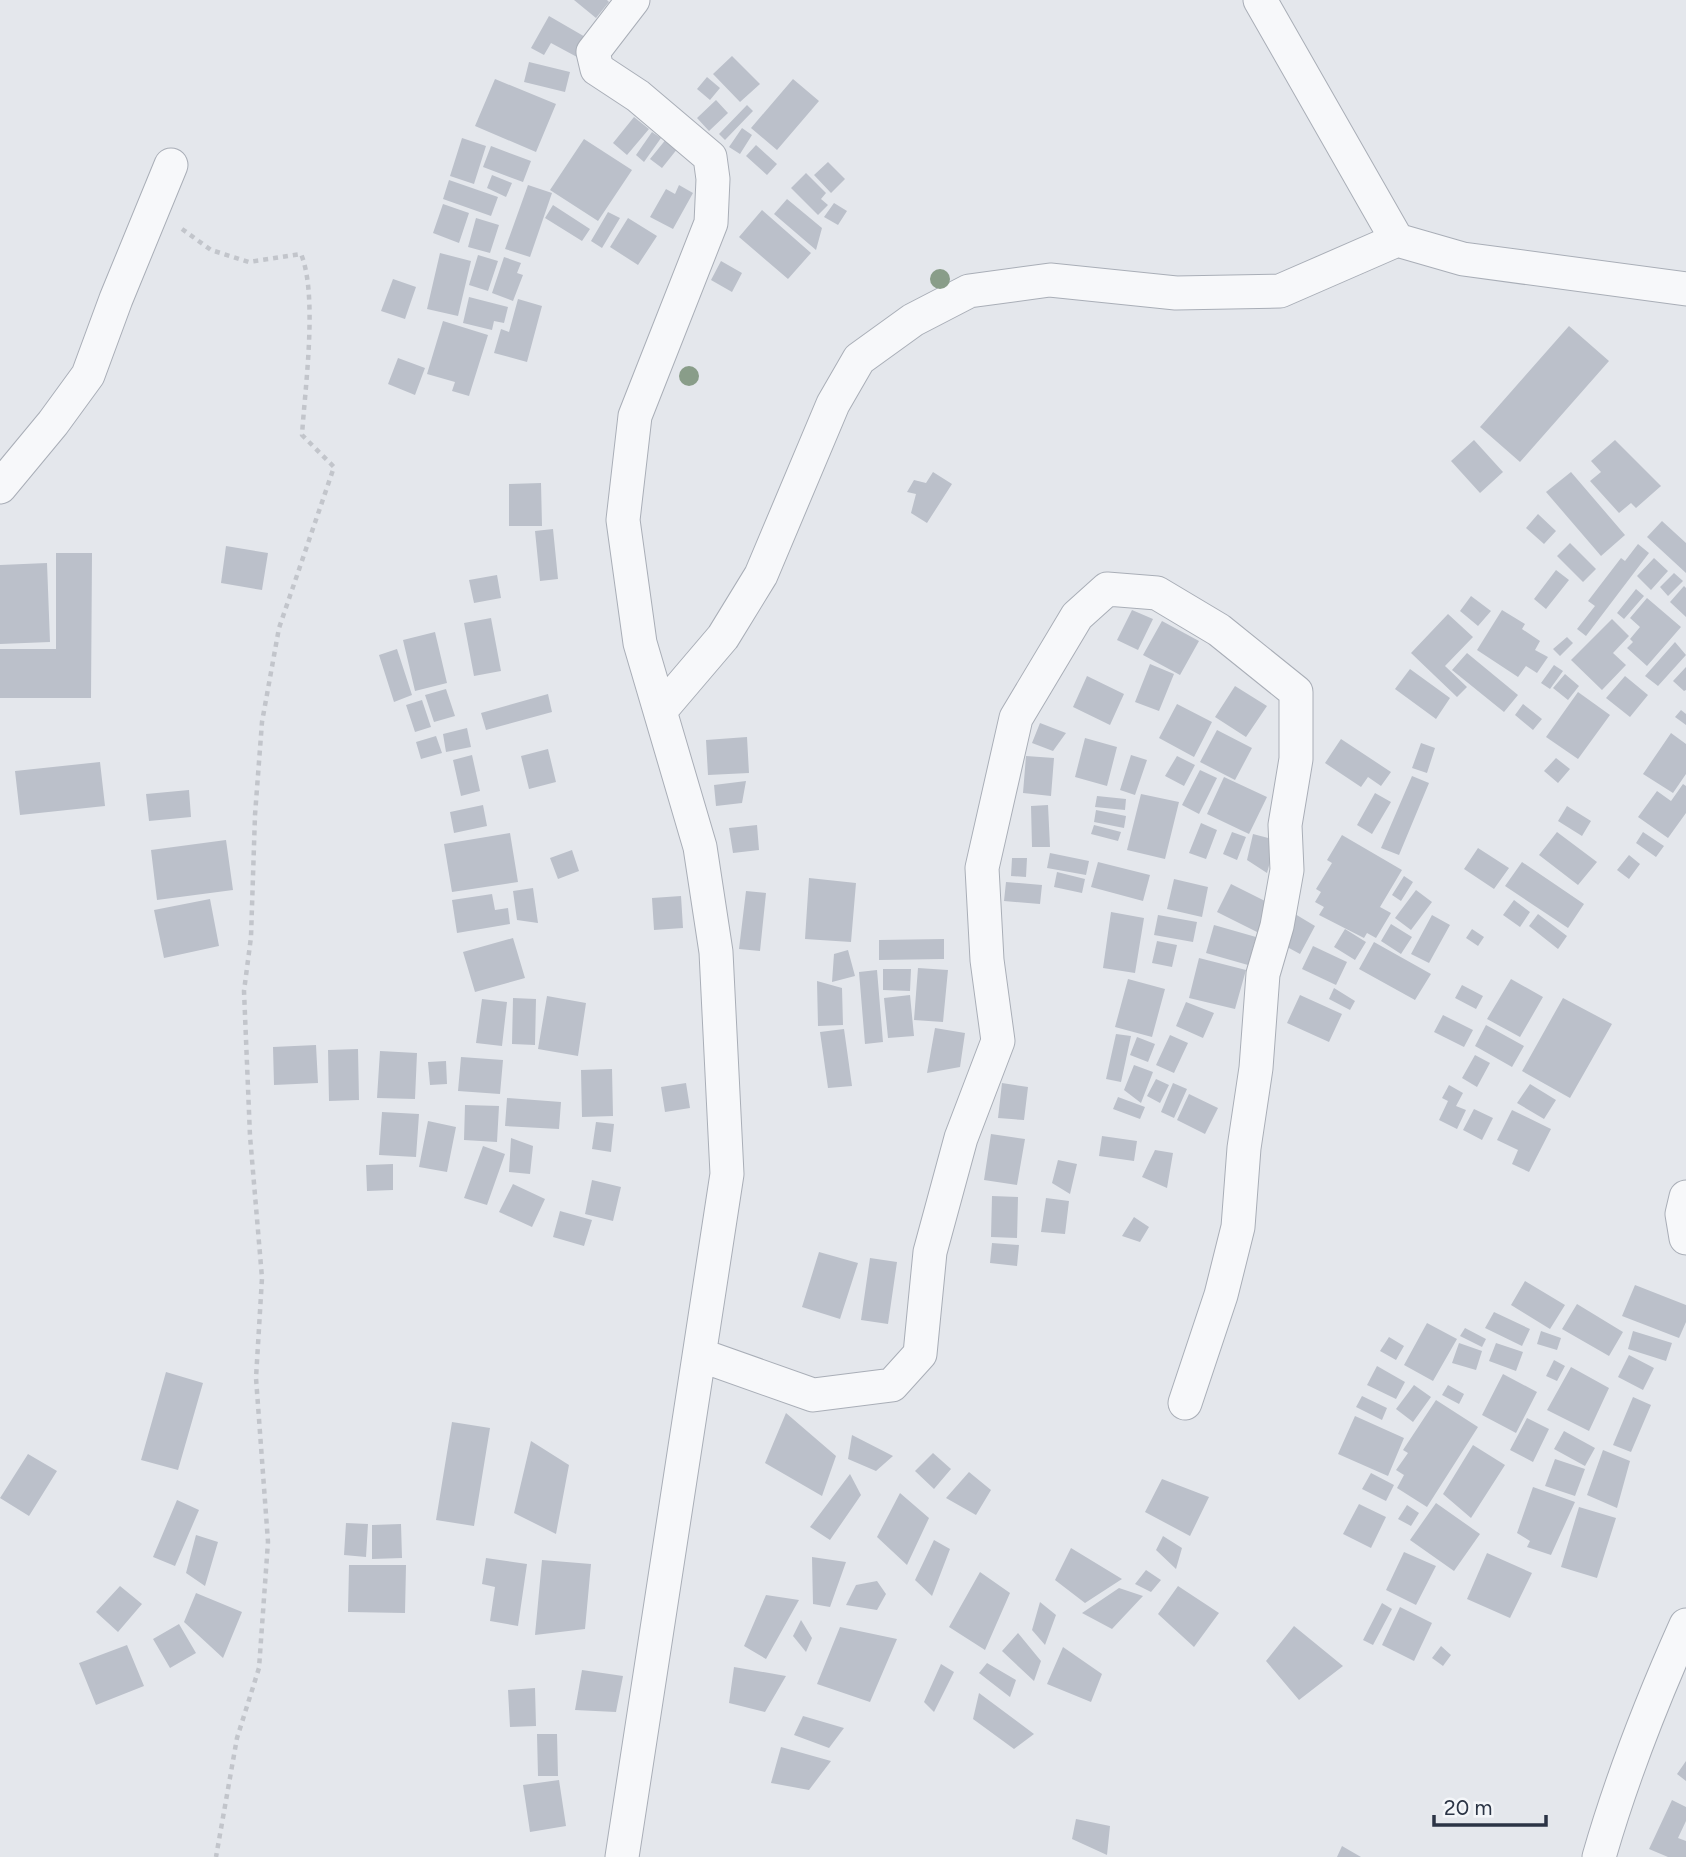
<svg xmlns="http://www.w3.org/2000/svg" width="1686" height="1857" font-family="Figtree,sans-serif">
  <rect width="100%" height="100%" fill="#e4e7ec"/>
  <path fill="#bbc0ca" d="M574,0H607L609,2L596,18Z
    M549,16L587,38L577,57L551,43L544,55L531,48Z
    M732,56L760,84L740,102L713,74Z
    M529,62L570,72L565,92L524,82Z
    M707,77L720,88L710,100L697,89Z
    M495,79L556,104L536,152L475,126Z
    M793,79L819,101L777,150L751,128Z
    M716,100L728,113L709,131L697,118Z
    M747,105L753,111L725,140L719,134Z
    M634,117L649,129L627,155L613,143Z
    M742,128L752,135L740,154L729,147Z
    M652,132L661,138L644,162L636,155Z
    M462,138L486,146L474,184L450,176Z
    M667,138L678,148L662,168L650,159Z
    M584,139L632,170L598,221L550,190Z
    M756,145L777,164L767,175L746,156Z
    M491,146L531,161L523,182L483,167Z
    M828,162L845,179L831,193L814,175Z
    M806,173L826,193L821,199L828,205L818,215L791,188Z
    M492,175L512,183L506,197L487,188Z
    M449,180L498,197L491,216L443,199Z
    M528,185L552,193L530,257L505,249Z
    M679,185L693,193L673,229L650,217L666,189L675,194Z
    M787,199L822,228L816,250L774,214Z
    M834,203L847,211L838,225L824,217Z
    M443,204L469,213L459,243L433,233Z
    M553,205L590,229L582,241L545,218Z
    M762,210L811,253L788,279L739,237Z
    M608,212L620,218L602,248L591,241Z
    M476,218L499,225L490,253L468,247Z
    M628,218L657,236L638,265L610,247Z
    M440,253L471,261L458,316L427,309Z
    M478,255L498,261L488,291L469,285Z
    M504,257L521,263L517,273L523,275L513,301L492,293Z
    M721,261L742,273L732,292L711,280Z
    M393,279L416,287L405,319L381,311Z
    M469,297L508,307L504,323L494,321L492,330L463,323Z
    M518,299L542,306L527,362L494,353L501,329L509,332Z
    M443,321L488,335L469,396L452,391L455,382L427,374Z
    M1569,326L1609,361L1520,462L1480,427Z
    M398,358L425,368L415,395L388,384Z
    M1474,440L1503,472L1480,493L1451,461Z
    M1615,440L1661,486L1636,508L1631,503L1619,513L1590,481L1601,472L1591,461Z
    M933,472L952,484L927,523L911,513L916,494L907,492L914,480L926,483Z
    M1571,472L1625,535L1601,556L1546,492Z
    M541,483L542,526H509V484Z
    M1538,514L1556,531L1544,544L1526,528Z
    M1662,521L1686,543V573L1647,537Z
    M553,529L558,579L540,581L535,531Z
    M1570,543L1596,569L1583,582L1557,556Z
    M1638,544L1649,553L1586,636L1577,629L1595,606L1588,601L1621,558L1625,561Z
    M226,546L268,553L262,590L221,583Z
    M56,553H92L91,698H0V649H56Z
    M1654,558L1668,571L1651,590L1637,576Z
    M47,563L50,642L0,644V565Z
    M1556,570L1569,580L1546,609L1534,599Z
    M1674,573L1683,581L1668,596L1660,587Z
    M497,575L501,598L474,603L469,580Z
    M1684,586L1686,588V617L1670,602Z
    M1636,589L1644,596L1624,619L1617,613Z
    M1471,596L1491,611L1478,626L1460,611Z
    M1647,598L1681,627L1647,666L1627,648L1633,642L1630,639L1640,627L1630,618Z
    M1132,610L1153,619L1138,650L1117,640Z
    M1502,610L1525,624L1522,629L1540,641L1535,650L1548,657L1537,673L1526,666L1518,677L1477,650Z
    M1448,614L1473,637L1445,666L1467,687L1457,697L1411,653Z
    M491,618L501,671L474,676L464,623Z
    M1612,619L1629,636L1613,653L1626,665L1602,690L1571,660Z
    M1162,621L1199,641L1180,675L1143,655Z
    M435,632L447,683L415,691L403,640Z
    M1567,637L1573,643L1560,656L1553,649Z
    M1675,642L1686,655L1658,686L1645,676Z
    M397,649L412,695L394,702L379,655Z
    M1467,653L1518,695L1504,712L1452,670Z
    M1150,664L1174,674L1159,711L1135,702Z
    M1554,665L1563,671L1550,689L1541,683Z
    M1686,667V690L1684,691L1673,681Z
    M1410,669L1450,698L1436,719L1395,689Z
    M1565,674L1579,686L1568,700L1553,688Z
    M1087,676L1124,694L1110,725L1073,707Z
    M1625,676L1648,695L1630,717L1606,698Z
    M1235,686L1267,706L1246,737L1215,717Z
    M446,689L455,716L434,722L425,695Z
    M1578,692L1610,715L1578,759L1546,737Z
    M548,694L552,712L486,730L481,713Z
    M422,700L431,727L415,732L406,705Z
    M1177,704L1212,722L1194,757L1159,738Z
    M1523,704L1542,719L1533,730L1515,715Z
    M1681,710L1686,714V725L1675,717Z
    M1040,723L1066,733L1053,751L1032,743Z
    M467,728L471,747L446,752L443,734Z
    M1217,730L1252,748L1235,780L1200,762Z
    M1671,733L1686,744V774L1673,793L1643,774Z
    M436,736L442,753L421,759L416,742Z
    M747,737L749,773L708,775L706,740Z
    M1085,738L1117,747L1107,786L1075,777Z
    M1341,739L1391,772L1381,786L1368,777L1361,787L1325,763Z
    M1421,743L1435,748L1427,773L1412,768Z
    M548,749L556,782L529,789L521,756Z
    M472,755L480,791L461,796L453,760Z
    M1131,755L1147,760L1135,795L1120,790Z
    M1026,756L1054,758L1051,796L1023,793Z
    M1177,756L1195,765L1184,786L1165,776Z
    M1556,758L1570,769L1558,783L1544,771Z
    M100,762L105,806L20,815L15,771Z
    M1200,770L1217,778L1199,814L1182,805Z
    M1412,776L1429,783L1399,855L1381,848Z
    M1224,777L1267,797L1249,834L1207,814Z
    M746,781L742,803L716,806L714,785Z
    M1683,784L1686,786V813L1668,838L1638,817L1657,791L1671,801Z
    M189,790L191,817L149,821L146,794Z
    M1375,793L1391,802L1372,834L1357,825Z
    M1141,794L1179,802L1165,859L1127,850Z
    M1097,796L1126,799L1125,810L1095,807Z
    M483,805L487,826L454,833L450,812Z
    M1048,805L1050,847H1032L1031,806Z
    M1567,806L1591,821L1582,836L1558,821Z
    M1096,810L1126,816L1124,828L1094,822Z
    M1201,823L1217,830L1206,859L1189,853Z
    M757,825L759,850L733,853L729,828Z
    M1094,825L1121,832L1118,841L1091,834Z
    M1232,832L1246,837L1237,860L1223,854Z
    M1557,832L1597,862L1578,885L1539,855Z
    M1643,832L1664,846L1656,857L1636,843Z
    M510,833L518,882L452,892L444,844Z
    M1253,834L1276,840L1267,873L1247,860Z
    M1342,835L1402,870L1380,907L1391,913L1376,938L1367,933L1364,938L1319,915L1324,907L1315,902L1321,892L1316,889L1332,863L1327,860Z
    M226,840L233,890L157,900L151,850Z
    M1478,848L1509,868L1494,889L1464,869Z
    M572,850L579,871L558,879L550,858Z
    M1050,853L1089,861L1086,875L1047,868Z
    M1629,855L1640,864L1629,879L1617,870Z
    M1012,858H1027L1026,877L1011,876Z
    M1098,862L1150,875L1143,901L1091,887Z
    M1522,862L1584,904L1568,928L1505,886Z
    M1057,872L1085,879L1082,893L1054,887Z
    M1404,876L1413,882L1401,901L1392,895Z
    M809,878L856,883L851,942L805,939Z
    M1174,879L1208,887L1202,917L1167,909Z
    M1006,882L1042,885L1040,904L1004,901Z
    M1231,884L1273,905L1259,933L1217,912Z
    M533,888L538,923L517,920L513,891Z
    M1416,890L1432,902L1411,930L1395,918Z
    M746,891L766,893L760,951L739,949Z
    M492,894L495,910L508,908L510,924L457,933L452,900Z
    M681,896L683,928L654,930L652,898Z
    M210,899L219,946L164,958L154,910Z
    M1514,900L1530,912L1520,927L1503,915Z
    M1111,912L1144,918L1135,973L1103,968Z
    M1295,914L1315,926L1300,954L1278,942Z
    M1538,914L1567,936L1558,949L1529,926Z
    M1158,915L1197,922L1193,942L1154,935Z
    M1432,915L1450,925L1429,963L1411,954Z
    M1391,924L1412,937L1401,954L1381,941Z
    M1214,925L1256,937L1248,965L1206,953Z
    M1345,929L1366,942L1355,960L1334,947Z
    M1472,929L1484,937L1478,946L1466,938Z
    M513,938L525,978L475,992L463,952Z
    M944,939V959L879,960V940Z
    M1157,941L1177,945L1172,967L1152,963Z
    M1374,942L1431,974L1415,1000L1359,969Z
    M1313,946L1347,962L1336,985L1302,969Z
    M848,950L855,976L832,982L834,954Z
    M1199,958L1246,970L1235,1009L1189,998Z
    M918,968L948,970L943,1022L914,1020Z
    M883,969H911L910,991L883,990Z
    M877,970L883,1042L865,1044L859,972Z
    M1128,979L1165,989L1152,1037L1115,1027Z
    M1511,979L1543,997L1520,1037L1487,1019Z
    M817,981L842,988L843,1025L818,1026Z
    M1462,985L1483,996L1476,1009L1455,998Z
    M1334,988L1355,1001L1350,1010L1329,999Z
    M910,995L914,1036L888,1038L884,998Z
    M1300,995L1342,1014L1329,1042L1287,1023Z
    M547,996L586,1003L578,1056L538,1049Z
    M513,998L536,999L535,1045L512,1044Z
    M1563,998L1612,1024L1570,1098L1522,1071Z
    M482,999L507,1002L502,1046L476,1043Z
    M1186,1002L1214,1013L1203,1038L1176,1026Z
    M1443,1015L1473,1030L1464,1047L1434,1032Z
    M1486,1025L1524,1046L1512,1067L1475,1046Z
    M935,1028L965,1033L960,1067L927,1073Z
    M844,1029L852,1086L828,1088L820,1032Z
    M1116,1034L1131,1036L1121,1082L1106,1079Z
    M1170,1035L1188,1043L1174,1073L1156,1065Z
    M1137,1037L1155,1044L1148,1062L1130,1055Z
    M316,1045L318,1083L274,1085L273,1047Z
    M358,1049L359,1100L329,1101L328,1050Z
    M380,1051L417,1053L415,1099L377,1098Z
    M1475,1055L1490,1063L1477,1087L1462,1078Z
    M461,1057L503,1060L500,1094L458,1091Z
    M446,1061L447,1084L430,1085L428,1062Z
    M1134,1065L1153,1072L1141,1103L1124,1090Z
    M612,1069L613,1116L582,1117L581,1070Z
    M1156,1079L1169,1085L1160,1103L1147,1096Z
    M686,1083L690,1108L665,1112L661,1087Z
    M1002,1083L1028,1087L1024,1120L998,1118Z
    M1173,1083L1187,1089L1174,1118L1161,1112Z
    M1530,1084L1556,1100L1544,1119L1517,1103Z
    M1449,1085L1463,1093L1456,1106L1466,1110L1457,1129L1439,1120L1448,1101L1442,1098Z
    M1189,1094L1218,1108L1205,1134L1177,1120Z
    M1118,1097L1145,1107L1140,1119L1113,1109Z
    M507,1098L561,1102L559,1129L505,1126Z
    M465,1105L499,1106L497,1142L464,1140Z
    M1474,1109L1493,1118L1482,1140L1463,1130Z
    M1512,1110L1551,1129L1529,1172L1512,1164L1518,1150L1497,1140Z
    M382,1112L419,1114L416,1157L379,1155Z
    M428,1121L456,1127L447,1172L419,1167Z
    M596,1122L614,1124L611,1152L592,1149Z
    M991,1134L1025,1139L1017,1185L984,1180Z
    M1102,1136L1137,1141L1134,1161L1099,1156Z
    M511,1138L533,1146L530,1174L509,1172Z
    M483,1146L505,1154L487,1205L464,1198Z
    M1155,1150L1173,1153L1167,1188L1142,1177Z
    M1058,1160L1077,1164L1070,1194L1052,1183Z
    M393,1164V1190L367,1191L366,1165Z
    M592,1180L621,1187L613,1221L585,1214Z
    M513,1184L545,1199L532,1227L499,1212Z
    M992,1196L1018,1197L1017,1238L991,1237Z
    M1046,1198L1069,1201L1065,1234L1041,1232Z
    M560,1211L592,1220L584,1246L553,1237Z
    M1134,1217L1149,1227L1140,1242L1122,1236Z
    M992,1243L1019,1245L1017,1266L990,1263Z
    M819,1252L858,1263L840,1319L802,1307Z
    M870,1258L897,1262L888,1324L861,1320Z
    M1525,1281L1565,1305L1550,1329L1511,1305Z
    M1635,1285L1686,1305V1322L1679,1338L1622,1316Z
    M1577,1304L1623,1332L1609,1356L1562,1329Z
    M1494,1312L1530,1329L1522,1346L1485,1328Z
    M1427,1323L1457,1339L1433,1381L1404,1365Z
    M1465,1328L1486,1339L1482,1347L1460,1336Z
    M1541,1331L1561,1338L1557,1350L1537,1344Z
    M1633,1331L1672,1343L1666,1361L1628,1349Z
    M1389,1337L1404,1346L1396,1360L1380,1351Z
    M1459,1343L1482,1351L1476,1370L1452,1363Z
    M1496,1343L1523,1352L1516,1371L1489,1361Z
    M1629,1355L1654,1368L1643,1390L1618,1377Z
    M1554,1360L1565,1366L1557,1381L1546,1376Z
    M1377,1366L1405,1382L1396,1399L1367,1385Z
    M1571,1367L1609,1388L1589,1431L1547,1410Z
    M166,1372L203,1383L178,1470L141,1460Z
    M1503,1374L1537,1392L1516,1433L1482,1415Z
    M1414,1385L1431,1397L1413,1422L1396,1409Z
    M1448,1385L1464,1394L1459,1404L1442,1395Z
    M1362,1396L1387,1408L1382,1420L1356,1407Z
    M1633,1397L1651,1405L1631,1452L1613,1445Z
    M1436,1400L1478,1427L1427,1507L1397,1488L1404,1475L1396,1470L1408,1453L1403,1450Z
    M786,1413L836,1456L822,1496L765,1463Z
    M1355,1416L1404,1438L1388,1476L1338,1454Z
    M1527,1418L1549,1429L1533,1462L1510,1450Z
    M452,1422L490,1428L474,1526L436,1520Z
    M1564,1431L1595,1448L1585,1466L1554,1449Z
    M852,1435L893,1456L876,1471L848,1459Z
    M531,1441L569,1465L556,1534L514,1513Z
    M1473,1445L1505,1465L1471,1518L1443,1494Z
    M1603,1450L1630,1461L1617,1508L1587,1495Z
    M933,1453L951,1469L934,1489L915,1471Z
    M28,1454L57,1471L29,1516L0,1498Z
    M1555,1459L1585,1469L1575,1496L1545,1486Z
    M969,1472L991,1490L976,1515L946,1498Z
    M1371,1473L1394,1485L1386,1501L1362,1489Z
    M850,1474L861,1495L830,1540L810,1527Z
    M1162,1479L1209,1497L1190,1536L1145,1512Z
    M1533,1487L1575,1502L1551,1555L1527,1547L1530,1541L1517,1533Z
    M900,1493L929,1518L907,1565L877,1537Z
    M177,1500L199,1510L175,1566L153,1557Z
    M1436,1503L1480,1534L1454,1571L1410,1540Z
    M1359,1504L1386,1517L1371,1548L1343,1534Z
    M1407,1505L1419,1513L1411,1526L1398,1519Z
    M1579,1507L1616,1518L1597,1578L1561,1567Z
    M346,1523L368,1524L366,1557L344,1555Z
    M401,1524L402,1558L372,1559V1525Z
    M196,1535L218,1542L205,1586L186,1573Z
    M1163,1536L1182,1548L1176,1569L1156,1550Z
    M934,1540L950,1549L932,1596L915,1580Z
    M1071,1548L1122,1579L1085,1603L1055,1580Z
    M1404,1552L1436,1566L1416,1605L1386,1590Z
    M1487,1553L1532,1573L1510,1618L1467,1599Z
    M812,1557L846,1562L830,1607L813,1604Z
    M486,1558L527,1564L518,1626L490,1621L495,1587L482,1584Z
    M542,1560L591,1564L585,1629L535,1635Z
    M349,1565H406L405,1613L348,1612Z
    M1146,1570L1161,1580L1151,1592L1135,1584Z
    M980,1572L1010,1593L985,1650L949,1627Z
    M877,1581L886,1594L877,1610L846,1605L856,1585Z
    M120,1586L142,1604L118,1632L96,1612Z
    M1178,1586L1219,1613L1194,1647L1158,1614Z
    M1119,1588L1143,1596L1112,1629L1082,1613Z
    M196,1593L242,1612L223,1658L184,1622Z
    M766,1595L799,1600L766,1659L744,1646Z
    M1040,1602L1056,1615L1045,1645L1032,1630Z
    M1382,1603L1392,1609L1373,1645L1363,1640Z
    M1400,1607L1432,1623L1414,1661L1382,1645Z
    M801,1620L812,1638L806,1652L793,1636Z
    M179,1624L196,1653L170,1668L153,1639Z
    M1294,1626L1343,1666L1299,1700L1266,1661Z
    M840,1627L897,1639L870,1702L817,1684Z
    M1018,1633L1041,1661L1034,1681L1002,1651Z
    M127,1645L144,1686L96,1705L79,1663Z
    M1441,1646L1451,1655L1443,1666L1432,1658Z
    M1063,1647L1102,1674L1091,1702L1047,1684Z
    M987,1663L1016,1680L1010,1697L979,1673Z
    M941,1664L954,1672L934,1712L924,1702Z
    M734,1667L786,1676L765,1712L729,1703Z
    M582,1670L623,1676L616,1712L575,1710Z
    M535,1688L536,1726L510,1727L508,1690Z
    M979,1693L1034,1734L1014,1749L973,1719Z
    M803,1716L844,1728L829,1748L794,1735Z
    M537,1734H557L558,1776H538Z
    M781,1747L831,1761L809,1790L771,1783Z
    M1686,1761V1781L1677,1774Z
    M559,1780L566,1826L530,1832L523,1785Z
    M1672,1800L1686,1807V1821L1678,1838L1686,1841V1857H1668L1649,1849Z
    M1076,1819L1110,1826L1107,1855L1072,1839Z
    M1342,1846L1361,1857H1337Z"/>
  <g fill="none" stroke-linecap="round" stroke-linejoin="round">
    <defs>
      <path id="street" d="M1260,0L1397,240L1463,259L1686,289
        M0,487L53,423L88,375L116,299L171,165
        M660,711L723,637L761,575L833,404L859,359L913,320L969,291L1050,280L1176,293L1280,291L1397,240
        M1686,1197L1682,1214L1686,1238
        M700,1355L813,1395L892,1385L920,1354L930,1252L961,1138L998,1041L987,960L982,868L1016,718L1077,616L1107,589L1157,593L1219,630L1296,692V759L1285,825L1287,870L1277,926L1263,974L1256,1068L1244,1148L1238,1227L1221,1295L1185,1403
        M622,1857L727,1174L716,952L700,847L640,643L623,520L635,416L711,223L713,179L710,157L638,96L597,69L593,52L633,0
        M1599,1857C1622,1777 1652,1701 1686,1625"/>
    </defs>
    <use href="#street" stroke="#a9aeb7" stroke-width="35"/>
    <path stroke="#c2c5cb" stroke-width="4.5" stroke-dasharray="5 5" stroke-linecap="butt" d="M182,229L211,250L249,262L301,254C318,295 305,388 302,435L334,467L279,628L262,722L255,815L251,937L244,991L250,1136L262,1278L256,1378L268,1542L259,1668L237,1738L216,1857"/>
    <use href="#street" stroke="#f7f8fa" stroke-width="33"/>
  </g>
  <g fill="#899d89">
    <circle cx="940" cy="279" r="10"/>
    <circle cx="689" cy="376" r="10"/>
  </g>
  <path d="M1434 1815v10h112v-10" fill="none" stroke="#2b3445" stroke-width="3.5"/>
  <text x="1444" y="1815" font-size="21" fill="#2b3445" stroke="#f4f6f9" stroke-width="5" paint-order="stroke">20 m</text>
</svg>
